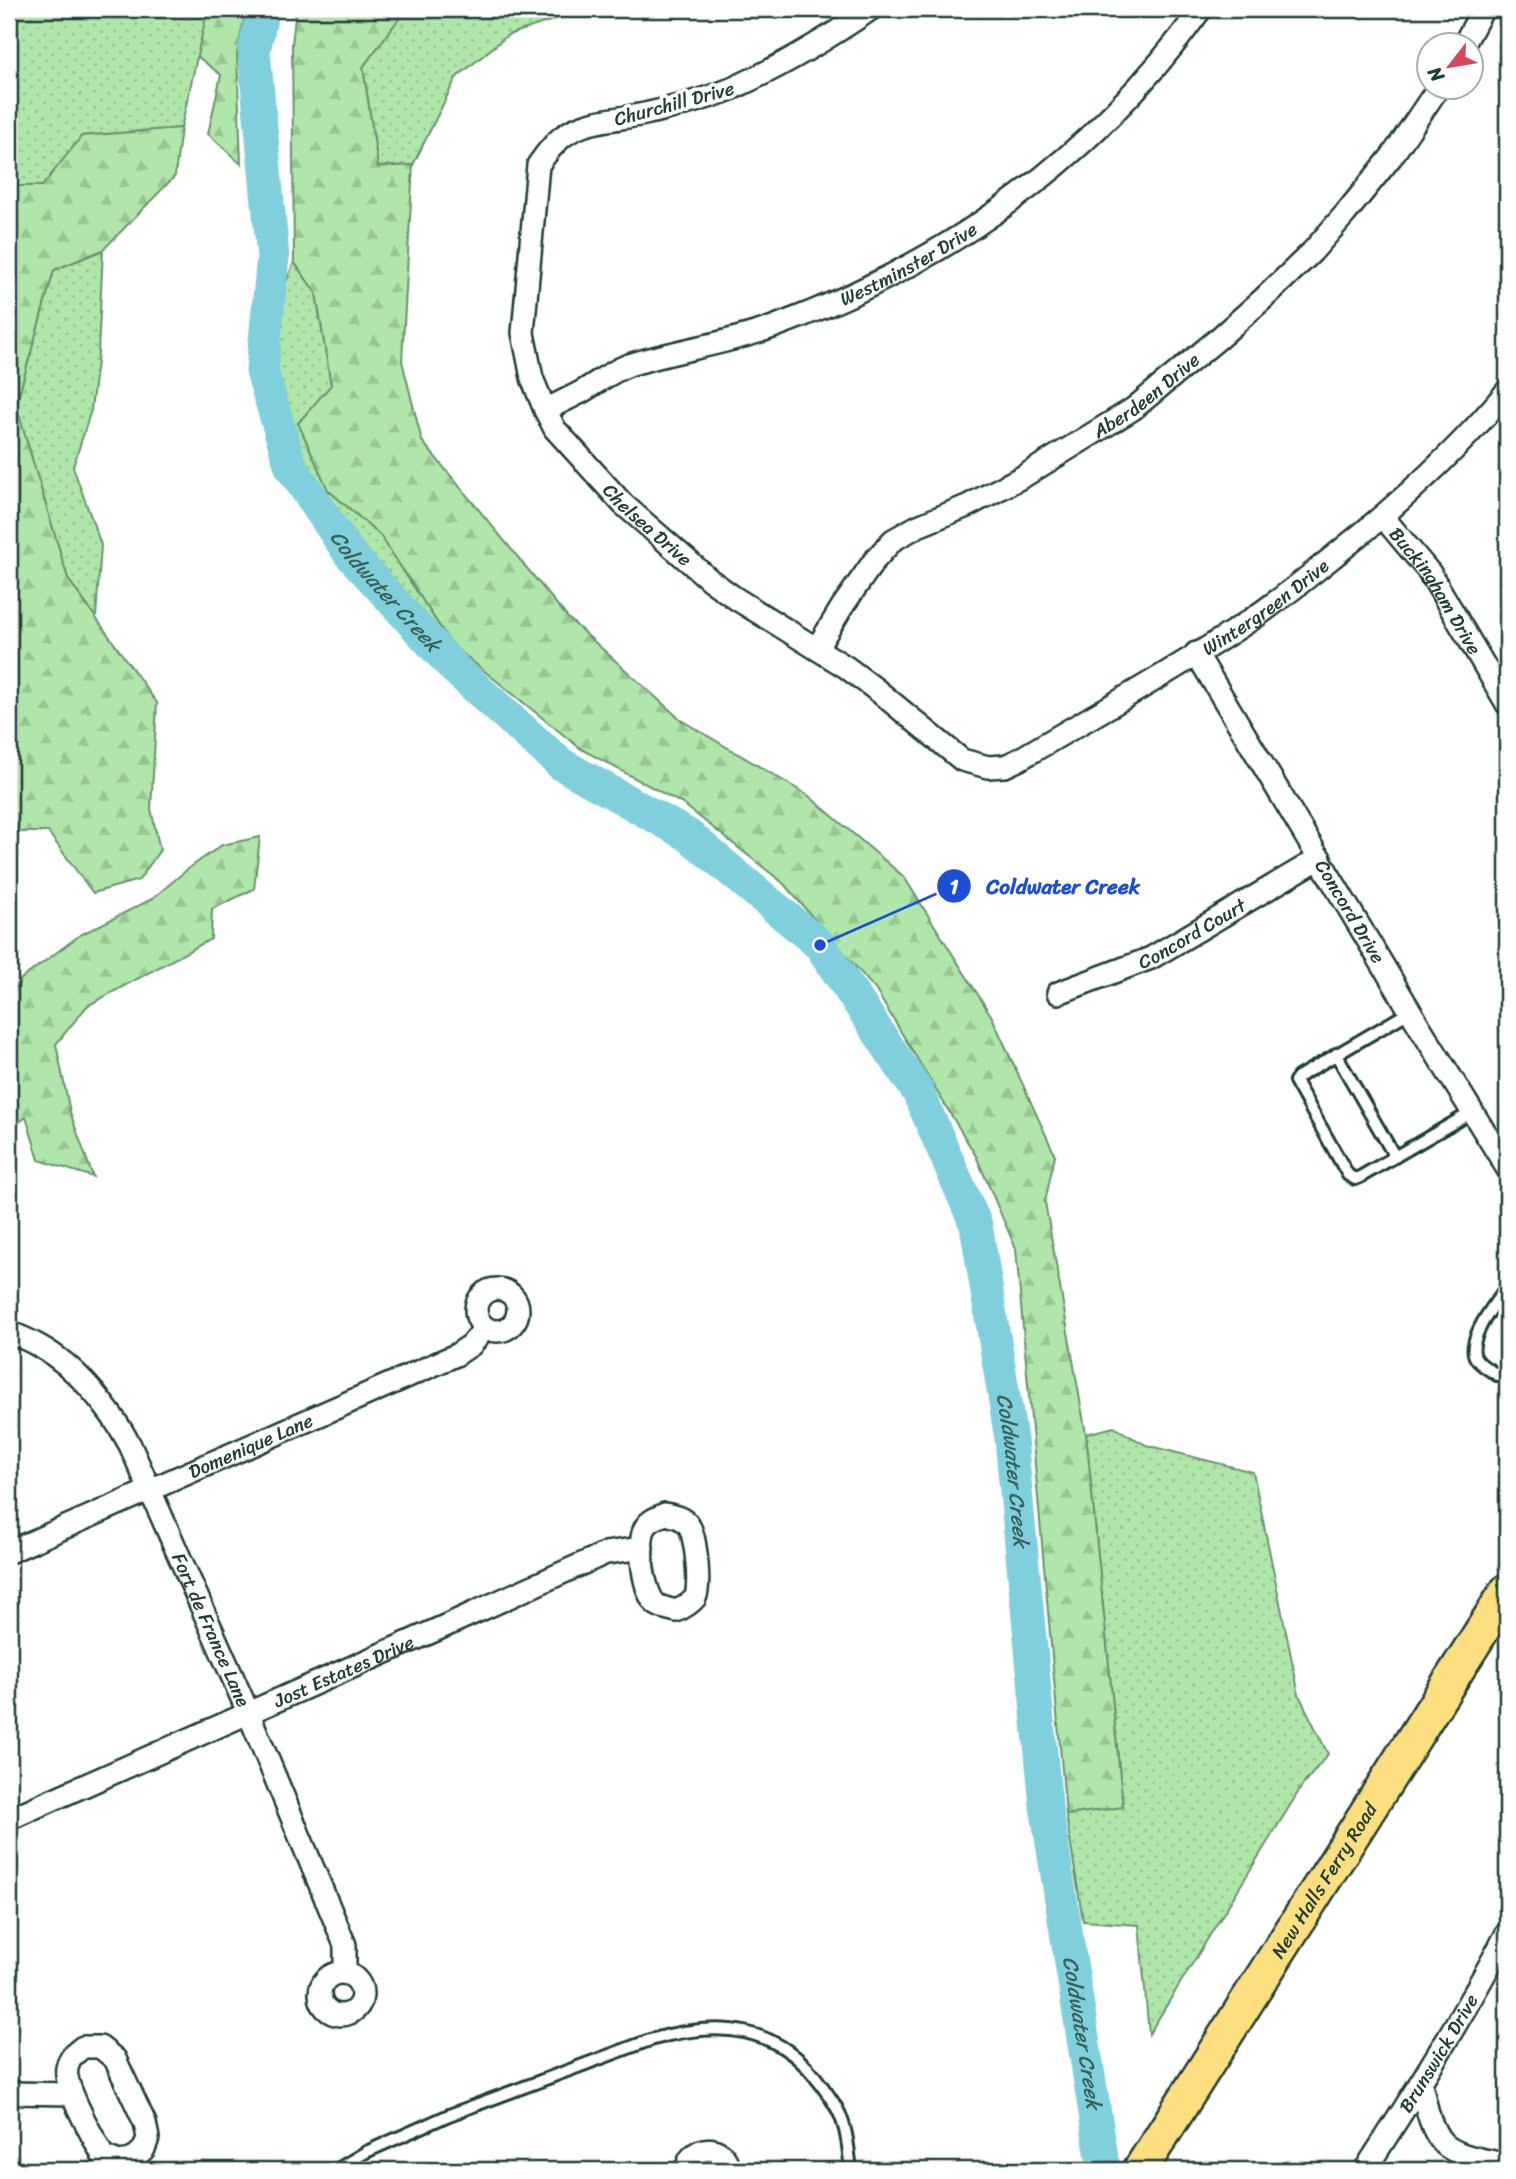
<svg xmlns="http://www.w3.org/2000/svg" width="1516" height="2179" font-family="Sriracha,sans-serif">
  <defs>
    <pattern id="grass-dots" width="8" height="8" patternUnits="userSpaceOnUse" patternTransform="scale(1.75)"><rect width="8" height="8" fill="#b0e6a9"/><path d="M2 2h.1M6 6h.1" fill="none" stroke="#97c692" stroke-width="1.8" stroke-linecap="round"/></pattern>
    <pattern id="forest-firs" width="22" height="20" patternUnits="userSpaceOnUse" patternTransform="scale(1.75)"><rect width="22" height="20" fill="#b0e6a9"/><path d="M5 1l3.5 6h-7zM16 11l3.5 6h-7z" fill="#97c692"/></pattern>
  </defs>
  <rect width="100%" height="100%" fill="#fff"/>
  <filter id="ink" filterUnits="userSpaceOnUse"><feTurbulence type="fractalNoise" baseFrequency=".0143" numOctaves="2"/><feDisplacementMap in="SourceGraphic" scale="14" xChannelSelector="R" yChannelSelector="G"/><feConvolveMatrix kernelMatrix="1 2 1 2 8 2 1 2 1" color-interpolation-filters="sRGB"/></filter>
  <g filter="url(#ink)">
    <path fill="url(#grass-dots)" stroke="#68926e" stroke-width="2" d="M9,9H208L181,128L82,136L42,187L9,186Z
      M406,9H586L508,35L456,78L413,165L378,167L363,67Z
      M103,250L98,353L91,410L73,467L101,545L96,618L68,579L16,405L54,270Z
      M294,262L316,293L331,385L328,490L380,535L452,645L373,572L311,493L286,437L273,361L283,290Z
      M1114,1427L1146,1445L1253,1472L1299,1695L1328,1754L1302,1786L1149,2034L1139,1925L1083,1921L1066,1815L1123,1807L1086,1434Z"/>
    <path fill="url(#forest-firs)" stroke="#68926e" stroke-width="2" d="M208,9H246L237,54L241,164L208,134L221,75L197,56Z
      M296,9H406L363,67L378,167L413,165L402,361L422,441L568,618L681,720L809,796L904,877L992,1017L1055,1155L1045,1202L1086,1434L1123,1807L1066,1815L1016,1249L976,1156L875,989L783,883L683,804L581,749L452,645L380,535L328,490L298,423L331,385L316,293L294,262L292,44Z
      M181,128L175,176L103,250L54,270L16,405L68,579L157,703L151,809L160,850L139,880L93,893L48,832H9V186H42L82,136Z
      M260,837L254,889L212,909L211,939L87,1006L56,1044L70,1112L93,1177L39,1160L26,1117L9,1130V997L21,979L80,935L152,899L189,868L222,845Z"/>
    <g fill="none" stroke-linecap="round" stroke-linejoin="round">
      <path stroke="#80cfdc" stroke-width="33" id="s1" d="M263,9L254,51L273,257L262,371L291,467L349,553L456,670L561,764L688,835L820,945L918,1092L976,1225L1011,1439L1046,1806L1104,2170"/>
      <defs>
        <path id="lane" d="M1411,1011L1298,1077L1295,1081L1348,1175L1355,1179L1360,1177L1472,1112
          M1336,1054L1395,1157
          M1507,1286C1497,1301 1461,1344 1478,1361C1483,1367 1491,1370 1497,1375H1500L1507,1368
          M336,2170L366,2152L449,2115L650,2040C717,2020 779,2024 822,2086C830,2097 839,2109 843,2123C848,2137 849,2155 851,2170"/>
        <g id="street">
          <path id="s2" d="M871,9C827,39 781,67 731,89C706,99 676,107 649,113C621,120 586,118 562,137C552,145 545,155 538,165L523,333L532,378L545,410L555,429L623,504L710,580L735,598L846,667L878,691L962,760L988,767L1005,766L1018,760C1094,715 1172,672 1246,623C1277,603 1305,579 1334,556C1397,506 1456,453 1507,391"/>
          <path d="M1463,46L1483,9"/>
          <path id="s3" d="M545,410C557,404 570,398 583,391C598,382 612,371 629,365C677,350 726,344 773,327C948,263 1092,161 1201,9"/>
          <path id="s4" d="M1383,517L1430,573L1507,704"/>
          <path id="s5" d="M817,648L842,607L874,561L893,540L918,526L967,506L1024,476L1133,409L1219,338L1263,299L1312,252L1346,213L1392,156L1438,88"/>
          <path id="s6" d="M1196,653L1421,1029L1507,1168"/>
          <path id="s7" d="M1058,993L1151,958L1320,858"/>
          <circle cx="497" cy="1310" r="21"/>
          <path id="s8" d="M9,1332C19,1336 29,1340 39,1346C76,1366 110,1408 130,1445L248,1712L345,1945V1973"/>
          <path d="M665,1514C675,1516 684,1518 689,1526C696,1536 701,1588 695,1598C690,1604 683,1608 676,1611C670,1609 661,1608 656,1604C643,1592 638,1545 644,1530C648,1520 657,1518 665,1514Z"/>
          <path id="s9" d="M9,1552L456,1355L471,1345L485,1328"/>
          <path id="s10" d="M9,1819L445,1626L606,1553L642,1548"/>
          <circle cx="341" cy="1994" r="21"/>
          <path d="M83,2047H100L115,2059L145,2123L148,2138L144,2149L132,2160L119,2162L103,2156C94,2138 63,2086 67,2068C69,2058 75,2053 83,2047Z"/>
          <path d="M1421,2085C1426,2103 1429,2127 1442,2142C1455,2156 1481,2159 1499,2163"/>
          <path d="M9,2093L72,2094"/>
          <path d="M686,2170C691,2143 725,2142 729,2170"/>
          <path id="s11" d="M1365,2170C1415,2093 1464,2015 1507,1933"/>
        </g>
        <g id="primary">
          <path id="s12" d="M1140,2170L1507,1591"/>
        </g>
      </defs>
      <use href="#lane" stroke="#1f3d34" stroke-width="16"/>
      <use href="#street" stroke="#1f3d34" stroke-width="26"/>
      <use href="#primary" stroke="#1f3d34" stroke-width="38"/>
      <use href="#lane" stroke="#fff" stroke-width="10"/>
      <use href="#street" stroke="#fff" stroke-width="21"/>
      <use href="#primary" stroke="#fddf80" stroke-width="33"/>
    </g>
  </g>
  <g text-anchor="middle" stroke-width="7" stroke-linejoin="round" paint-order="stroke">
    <g font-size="19" fill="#1f3d34" stroke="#fff">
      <text transform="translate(674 103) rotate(-15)" y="7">Churchill Drive</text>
      <text dy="7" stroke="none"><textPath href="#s3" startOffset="394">Westminster Drive</textPath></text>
      <text dy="7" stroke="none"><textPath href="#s5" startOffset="425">Aberdeen Drive</textPath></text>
      <text dy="7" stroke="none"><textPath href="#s2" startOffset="779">Chelsea Drive</textPath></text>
      <text dy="7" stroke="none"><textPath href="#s4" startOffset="91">Buckingham Drive</textPath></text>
      <text dy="7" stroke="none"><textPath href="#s2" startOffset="1522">Wintergreen Drive</textPath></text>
      <text dy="7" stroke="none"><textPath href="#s6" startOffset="301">Concord Drive</textPath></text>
      <text dy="7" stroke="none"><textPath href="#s7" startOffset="147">Concord Court</textPath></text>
      <text dy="7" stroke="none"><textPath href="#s9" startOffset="264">Domenique Lane</textPath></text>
      <text dy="7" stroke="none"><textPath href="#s8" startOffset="371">Fort de France Lane</textPath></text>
      <text dy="7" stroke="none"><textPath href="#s10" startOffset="366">Jost Estates Drive</textPath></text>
      <text dy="7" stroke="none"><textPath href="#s12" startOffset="343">New Halls Ferry Road</textPath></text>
      <text dy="7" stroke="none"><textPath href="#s11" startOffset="138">Brunswick Drive</textPath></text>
    </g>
    <g font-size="21" font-style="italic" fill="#37625e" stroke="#fff">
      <text dy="7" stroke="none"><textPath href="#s1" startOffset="621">Coldwater Creek</textPath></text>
      <text dy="7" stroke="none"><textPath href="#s1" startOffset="1755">Coldwater Creek</textPath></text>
      <text dy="7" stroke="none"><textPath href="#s1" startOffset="2322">Coldwater Creek</textPath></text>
    </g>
  </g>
  <path fill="none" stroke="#1d4ed8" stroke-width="2.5" d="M820 945L954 886"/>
  <g fill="#1d4ed8" stroke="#fff" stroke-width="2.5">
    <circle cx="820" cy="945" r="7"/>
    <circle cx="954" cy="886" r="18"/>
  </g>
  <g font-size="21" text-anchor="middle" font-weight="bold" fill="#fff">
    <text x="954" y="894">1</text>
  </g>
  <g font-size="21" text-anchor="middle" font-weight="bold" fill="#1d4ed8" stroke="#fff" stroke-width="7" stroke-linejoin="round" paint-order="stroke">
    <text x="1063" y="894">Coldwater Creek</text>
  </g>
  <rect width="1516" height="2179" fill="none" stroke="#fff" stroke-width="35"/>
  <rect x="18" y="18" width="1481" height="2144" fill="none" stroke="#1f3d34" stroke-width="2.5" filter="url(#ink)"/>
  <g transform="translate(1450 66) rotate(239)"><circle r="33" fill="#ffffff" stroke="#a5b1ae" stroke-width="2"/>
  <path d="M0-5L12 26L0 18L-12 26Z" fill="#d1495b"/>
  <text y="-10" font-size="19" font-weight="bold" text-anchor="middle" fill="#1f3d34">N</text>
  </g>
</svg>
